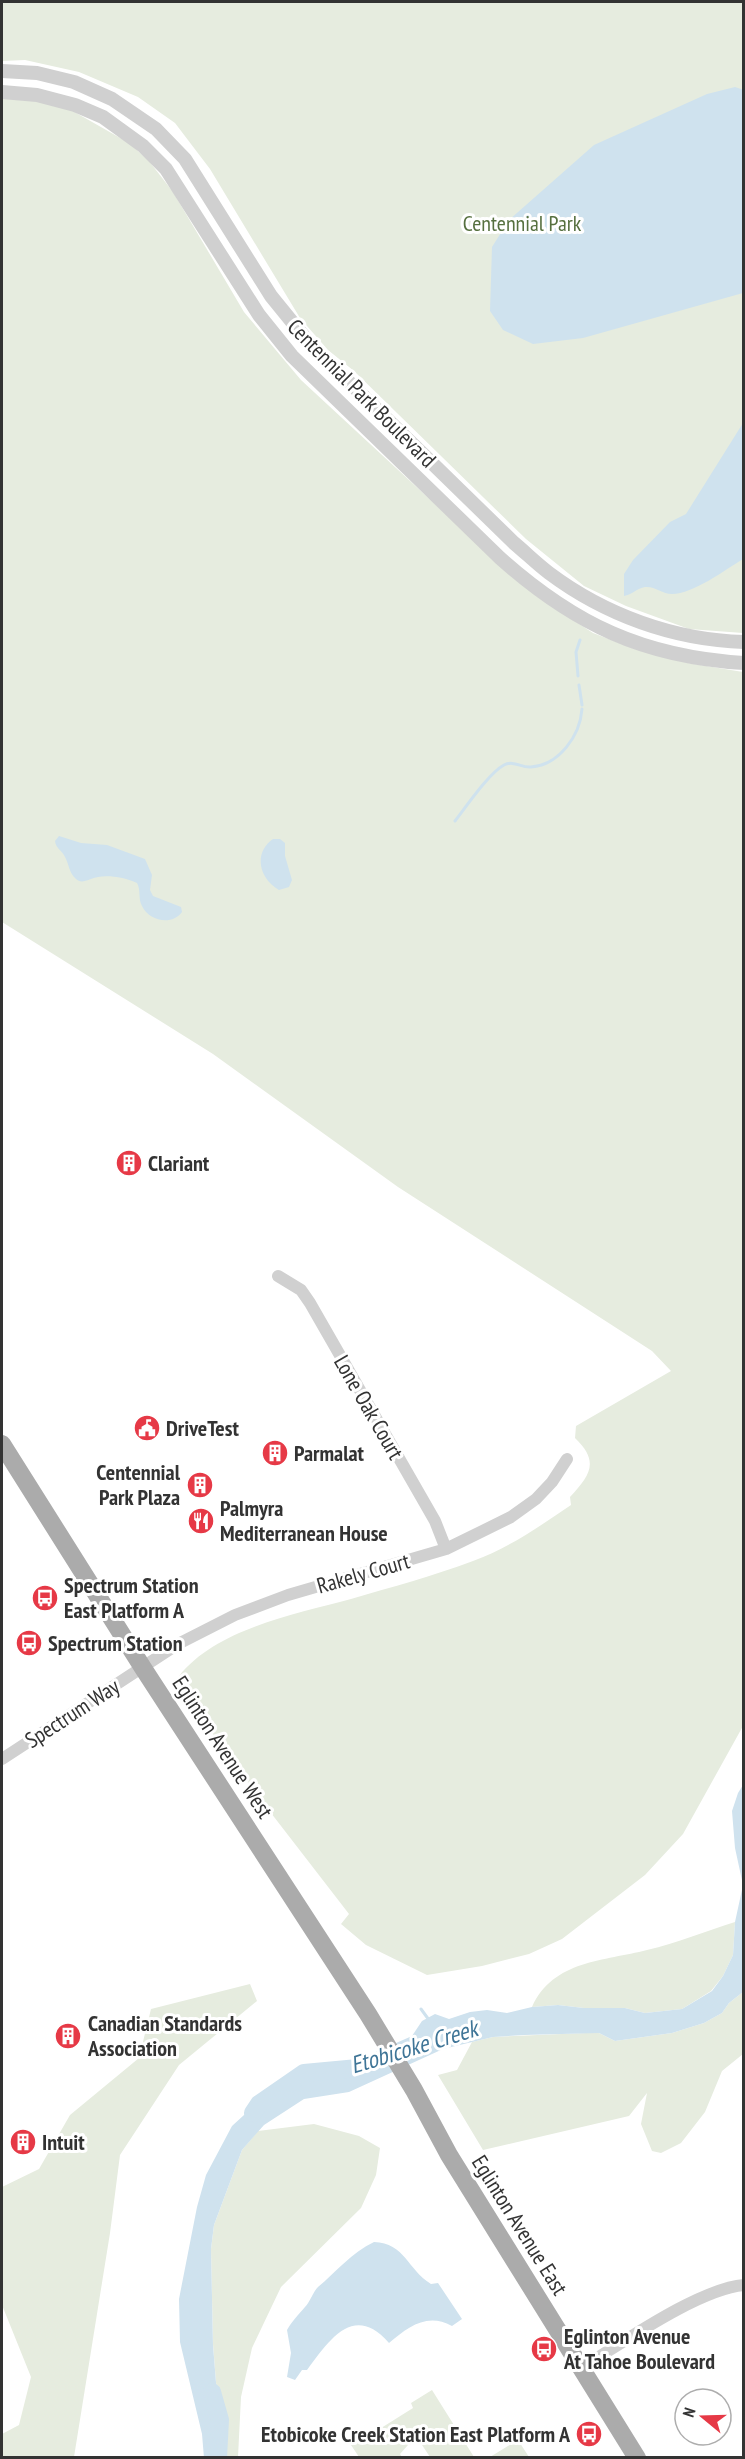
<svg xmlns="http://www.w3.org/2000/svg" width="745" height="2459" font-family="'PT Sans Narrow',sans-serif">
  <rect width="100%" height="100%" fill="#fff"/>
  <path fill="#e6ecdf" d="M2,2H743V633L689,629L626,606L584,586L526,539L354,371L328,350L300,318L210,169L175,123L138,97L79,72L25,60L2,61Z
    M2,99H22L64,106L129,143L149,161L173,192L244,312L301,380L490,555L561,612L593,633L635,649L688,663L743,672V1726L683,1834L645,1875L562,1939L529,1954L482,1966L427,1975L366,1945L341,1924L349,1914L251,1787L181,1690L179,1676C216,1629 295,1614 351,1599C392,1587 433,1576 473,1561C509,1548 540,1526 571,1505L570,1497C590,1475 600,1462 575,1438L576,1426L671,1371L652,1351L398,1187L213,1054L2,922Z
    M735,1922L733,1955L723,1976L711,1991L682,2009L645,2013L625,2008H584L558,2005L532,2007C553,1960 605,1961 647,1950C677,1943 706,1931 735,1922Z
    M250,1984L257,2001L179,2065L120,2155L110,2233L74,2457H2V2434L19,2425L31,2377L2,2305V2187L39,2169L70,2115L139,2058L151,2009Z
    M743,1992V2054L722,2071L705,2112L681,2143L661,2153L652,2151L641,2124L647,2093L629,2116L483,2150L438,2075L457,2070L472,2042L493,2037L586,2033H599L615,2041L672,2033L704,2023L722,2013L729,2003Z
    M314,2124L359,2136L380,2148L376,2175L361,2208L281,2287L252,2348L241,2397L238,2457L222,2458L213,2344L211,2249L214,2225L242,2150L258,2131Z
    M432,2390L474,2457H430L420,2442L408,2445L400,2454L402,2457H359L349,2442L367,2431L370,2435L413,2408L411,2403Z
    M518,2440L529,2457H490Z"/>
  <path fill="#cfe2ee" d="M735,87L744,90L743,293L583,338L533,344L503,330L490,311L492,247L509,220L594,145L707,94Z
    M743,423V559C725,570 693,594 672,594C662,594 655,586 645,587C637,588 632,595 624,596V574L633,560L670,522L686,514Z
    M59,836L81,843L107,845L145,859L152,875L150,890L153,896L181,907L182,912C172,926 149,921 142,906C138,899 141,890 137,883C126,878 110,875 98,877C90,878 82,885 76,879C69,873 69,864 65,857C62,850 56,849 55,841Z
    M273,839H280L285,843V856L292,880L289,887L279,890C259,879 253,853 273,839Z
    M743,1785V1992L729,2003L722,2013L704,2023L672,2033L615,2041L599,2033L524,2035L493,2037L443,2049L349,2092L304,2099L264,2125L242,2150L214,2225L211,2249L213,2345L222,2457L204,2458L202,2434L180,2342L179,2299L197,2207L206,2175L232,2126L257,2103L305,2079L337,2069L412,2036L422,2021L435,2014L449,2019L470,2012L487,2010L507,2013L532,2007L558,2005L584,2008H625L645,2013L682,2009L712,1991L723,1976L733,1955L735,1922L743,1885L735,1848L732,1811L738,1793Z
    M374,2242C405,2243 407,2269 431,2284L438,2283L462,2319L452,2326C427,2312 408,2327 389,2343C354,2303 330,2339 307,2370H302L295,2380L287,2377L291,2353L287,2330C292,2321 298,2315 305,2307C310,2302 313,2292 318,2287C336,2272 352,2252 374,2242Z"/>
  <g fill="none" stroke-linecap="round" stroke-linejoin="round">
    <path stroke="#cfe2ee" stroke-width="3" d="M578,676L576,652L580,640
      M579,685L582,705
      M455,821C466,807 489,773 504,765C514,760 521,768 531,767C559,765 580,736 582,709
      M421,2009L429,2020"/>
    <path stroke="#cfe2ee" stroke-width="18" d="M253,2113L259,2104L304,2073L358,2068
      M212,2392L220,2420L218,2458"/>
    <path stroke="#d0d0d0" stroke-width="12" d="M278,1276L301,1290L310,1303L435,1521L446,1549
      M2,1759L178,1644L235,1615L288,1595L446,1549L511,1517L536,1499L552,1482L567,1459
      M581,2368C621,2344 698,2289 744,2285"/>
    <path stroke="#d0d0d0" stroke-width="14" d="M2,71L37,73L74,82L112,99L156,129L185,159L271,296L310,344L514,543C526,553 537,564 549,573C605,615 674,640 744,642
      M2,92L37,95L75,105L103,117L143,146L166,169L259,315L292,356L500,558C574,624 643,657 744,663"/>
    <path stroke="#ababab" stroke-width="18" d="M2,1444L143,1668L368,2014L414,2090L449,2155L637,2458"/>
  </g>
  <defs>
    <symbol id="building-disc" viewBox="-11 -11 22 22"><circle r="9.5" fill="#e63946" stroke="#fff"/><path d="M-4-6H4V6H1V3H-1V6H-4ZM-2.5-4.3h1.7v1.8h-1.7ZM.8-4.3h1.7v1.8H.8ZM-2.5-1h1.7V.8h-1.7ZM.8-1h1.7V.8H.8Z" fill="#fff"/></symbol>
    <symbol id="civic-disc" viewBox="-11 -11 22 22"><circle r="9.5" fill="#e63946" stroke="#fff"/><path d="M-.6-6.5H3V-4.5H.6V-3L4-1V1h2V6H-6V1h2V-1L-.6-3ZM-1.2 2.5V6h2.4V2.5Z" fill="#fff"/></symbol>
    <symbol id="restaurant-disc" viewBox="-11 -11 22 22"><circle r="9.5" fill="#e63946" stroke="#fff"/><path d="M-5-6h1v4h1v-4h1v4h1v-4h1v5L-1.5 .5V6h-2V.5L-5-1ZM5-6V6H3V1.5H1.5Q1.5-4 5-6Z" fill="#fff"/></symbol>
    <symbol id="bus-disc" viewBox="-11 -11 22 22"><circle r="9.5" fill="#e63946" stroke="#fff"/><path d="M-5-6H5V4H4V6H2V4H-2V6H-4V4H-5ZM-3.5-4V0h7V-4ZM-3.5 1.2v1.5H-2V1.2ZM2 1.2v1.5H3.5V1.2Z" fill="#fff"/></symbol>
  </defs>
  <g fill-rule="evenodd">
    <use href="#building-disc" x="114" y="1148" width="30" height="30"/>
    <use href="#civic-disc" x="132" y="1413" width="30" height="30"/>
    <use href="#building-disc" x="260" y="1438" width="30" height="30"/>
    <use href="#building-disc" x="185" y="1470" width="30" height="30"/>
    <use href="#restaurant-disc" x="186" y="1506" width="30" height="30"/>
    <use href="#bus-disc" x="30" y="1583" width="30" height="30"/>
    <use href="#bus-disc" x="14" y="1628" width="30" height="30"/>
    <use href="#building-disc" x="53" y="2021" width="30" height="30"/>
    <use href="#building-disc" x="8" y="2127" width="30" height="30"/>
    <use href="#bus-disc" x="529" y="2334" width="30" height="30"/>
    <use href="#bus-disc" x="574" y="2419" width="30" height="30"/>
  </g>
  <g text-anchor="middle" stroke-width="6" stroke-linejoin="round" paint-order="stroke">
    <g font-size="22" fill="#56703f" stroke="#fff">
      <text x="522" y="231">Centennial Park</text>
    </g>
    <g font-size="22" fill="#333" stroke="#fff">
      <text transform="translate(362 393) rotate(45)" y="8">Centennial Park Boulevard</text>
      <text transform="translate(369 1407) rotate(60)" y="8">Lone Oak Court</text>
      <text transform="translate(363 1573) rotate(-16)" y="8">Rakely Court</text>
      <text transform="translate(72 1713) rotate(-33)" y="8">Spectrum Way</text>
      <text transform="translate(223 1747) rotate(57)" y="8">Eglinton Avenue West</text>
      <text transform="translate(520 2225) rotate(58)" y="8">Eglinton Avenue East</text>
    </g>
    <g font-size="22" font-weight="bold" fill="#333" stroke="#fff" text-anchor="start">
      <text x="148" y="1171">Clariant</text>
      <text x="166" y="1436">DriveTest</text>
      <text x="294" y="1461">Parmalat</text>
      <text x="180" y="1480" text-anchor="end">Centennial<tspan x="180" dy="25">Park Plaza</tspan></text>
      <text x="220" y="1516">Palmyra<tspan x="220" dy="25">Mediterranean House</tspan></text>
      <text x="64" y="1593">Spectrum Station<tspan x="64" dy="25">East Platform A</tspan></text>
      <text x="48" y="1651">Spectrum Station</text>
      <text x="88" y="2031">Canadian Standards<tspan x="88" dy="25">Association</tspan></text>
      <text x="42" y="2150">Intuit</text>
      <text x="564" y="2344">Eglinton Avenue<tspan x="564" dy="25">At Tahoe Boulevard</tspan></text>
      <text x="570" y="2442" text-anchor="end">Etobicoke Creek Station East Platform A</text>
    </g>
    <g font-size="24" font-style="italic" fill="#3f7597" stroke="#fff">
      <text transform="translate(414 2047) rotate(-17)" y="8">Etobicoke Creek</text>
    </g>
  </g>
  <rect width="745" height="2459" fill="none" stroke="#333333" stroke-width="6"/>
  <g transform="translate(703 2417) rotate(289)"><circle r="28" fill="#ffffff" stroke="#adadad" stroke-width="1.5"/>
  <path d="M0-4.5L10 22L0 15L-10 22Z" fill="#e63946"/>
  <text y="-9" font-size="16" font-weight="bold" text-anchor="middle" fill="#333333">N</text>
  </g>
</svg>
